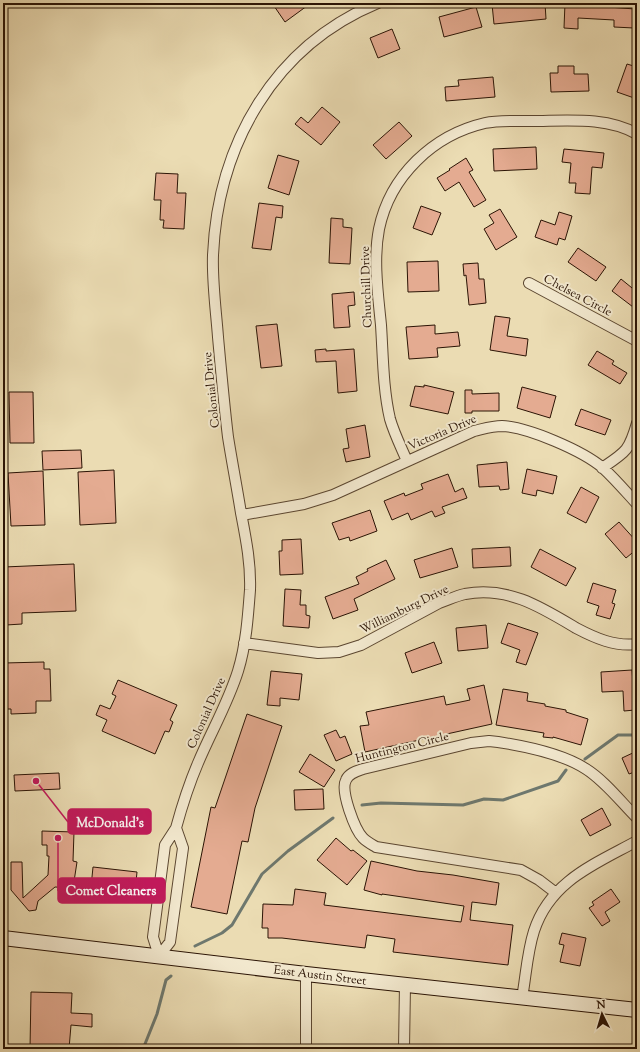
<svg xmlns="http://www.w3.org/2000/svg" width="640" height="1052" font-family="'Sorts Mill Goudy',serif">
  <rect width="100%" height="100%" fill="#ebdcb3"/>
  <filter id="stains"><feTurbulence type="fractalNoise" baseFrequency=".005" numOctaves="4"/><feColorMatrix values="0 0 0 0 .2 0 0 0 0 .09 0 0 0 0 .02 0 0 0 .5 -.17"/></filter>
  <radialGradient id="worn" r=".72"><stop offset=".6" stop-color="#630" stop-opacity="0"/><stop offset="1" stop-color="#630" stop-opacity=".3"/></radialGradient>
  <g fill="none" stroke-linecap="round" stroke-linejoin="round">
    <path stroke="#6e786e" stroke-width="3" d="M585,759L618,735H637
      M362,805L381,803L463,805L484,799L503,800L558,781L566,770
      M195,946L222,933L232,925L262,874L288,851L333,818
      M143,1049L157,1014L166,980L171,976"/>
  </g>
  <path fill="#e4ab91" stroke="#2b1405" d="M272,3H311L285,22Z
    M497,3H545L546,19L494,24L492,4Z
    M565,3H608V7L635,9L634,28L614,27V20L578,18V29L564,28Z
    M476,7L482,27L444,37L439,17Z
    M392,29L400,49L378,58L370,38Z
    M627,64L637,67V99L617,92Z
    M558,66H574V74H588L589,91L551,92L550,73H558Z
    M493,77L495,97L446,101L445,87L459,86L458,80Z
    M322,107L340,122L321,145L295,124L301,117L308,123Z
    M399,122L412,136L386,159L373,145Z
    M536,147L537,169L494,171L493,149Z
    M564,149L604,153L602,168L592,167L590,194L575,193L576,183H569L571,163L562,162Z
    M278,155L299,161L289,195L268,188Z
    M466,158L473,170L469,172L486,200L474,207L459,182L445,191L437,178L450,170L449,169Z
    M156,173L178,174L177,193H186L184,229L163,228L164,220H160L161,200H154Z
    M259,203L283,206L282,218L276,217L271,250L252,248Z
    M421,206L441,213L432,235L413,228Z
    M500,209L517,237L496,250L484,229L494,223L489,215Z
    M559,212L572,216L565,240L559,238L557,245L535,237L541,220L555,225Z
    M331,218L343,219V227L352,228L350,264L329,263Z
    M578,248L606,267L596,281L568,262Z
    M438,261L439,291L408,292L407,262Z
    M478,263L479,279H484L486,303L469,305L466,275L464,276L463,264Z
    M621,279L637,292V310L612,291Z
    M354,292L355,305L348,306L350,327L334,328L332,294Z
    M495,316L510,318L507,336L528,339L526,356L490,350Z
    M277,324L282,366L261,368L256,326Z
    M435,325V334L458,332L460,346L437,348L438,357L409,359L406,327Z
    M326,349V351L354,349L357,391L338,393L336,361L316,362L315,350Z
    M597,351L614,361L612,364L627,373L620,384L588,365Z
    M424,385L454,392L448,414L410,406L415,386L424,387Z
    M522,387L556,396L550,418L517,408Z
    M465,390H472V394L499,393V411H472V413H465Z
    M9,392H33L34,443H10Z
    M581,409L611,420L605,435L575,425Z
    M365,425L370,457L346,462L343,449L349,448L346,429Z
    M81,450L82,468L43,470L42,451Z
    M507,462L509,489L500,490L499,486L479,487L477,465Z
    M527,469L557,476L553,494L537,490L536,496L522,493Z
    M114,470L116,523L80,525L78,472Z
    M43,471L45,525L11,526L8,473Z
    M448,474L455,492L463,488L467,498L442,507L445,513L435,517L432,511L411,520L408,513L392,520L384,501L404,493L405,496L423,489L421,484Z
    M581,487L599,497L586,523L567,513Z
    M370,510L377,531L350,541L349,537L339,540L332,523Z
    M619,522L637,542V549L626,558L605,534Z
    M301,539L303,574L280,575L279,551H282V540Z
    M510,547L511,566L473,568L472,549Z
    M452,548L458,567L420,578L414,560Z
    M540,549L576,568L566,586L531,567Z
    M386,560L395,579L354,599L358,610L333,619L325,597L359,584L356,577L368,571L367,569Z
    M74,564L76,611L22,613V624L6,625L4,567Z
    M593,583L616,590L612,603L615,604L610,619L596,615L599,606L587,602Z
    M285,589L301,590L300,605H306V615L310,616L309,628L283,626Z
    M508,623L538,633L526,665L516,662L520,650L501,643Z
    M486,625L488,648L458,651L456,628Z
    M434,642L442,663L412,673L405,653Z
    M44,662V669H50L51,701H36V713L11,714V709H5L4,663Z
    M632,670L635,710L624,711L623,691L602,692L601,672Z
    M271,671L302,674L299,700L280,698V706L267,705Z
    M118,680L177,705L170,720L173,722L169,732L165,731L155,754L102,731L107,720L96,715L100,705L110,709L116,696L112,694Z
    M484,685L492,724L365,752L360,726L369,725L366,712L444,696L446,705L470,700L467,689Z
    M503,689L528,693L527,701L545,704V706L566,710V712L588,719L581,745L553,737V738L543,737L544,733L496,725Z
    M247,714L282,726L255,808L248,842L242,841L227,914L191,907L211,807L215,808Z
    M336,730L340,738L345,736L352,754L336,761L324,735Z
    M637,751V771L629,774L622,758Z
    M310,754L335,770L324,787L299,772Z
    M59,773L60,789L15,791L14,775Z
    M323,789L324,809L295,810L294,790Z
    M602,808L611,825L590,836L581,820Z
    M42,831L74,832L73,861L77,862L73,888L55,887L38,901L36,910L29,911L11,890V862H22L23,898L48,875L49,856H47V845H42Z
    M336,838L351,851L353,850L367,861L347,885L317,860Z
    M371,861L417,871L453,875L499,883L496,905L472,902L470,920L513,925L508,965L393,952L395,939L367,935L365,948L282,938H268V928H262L263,904L293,905L295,889L326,893L324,905L461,922L464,906L382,894V895L364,890Z
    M93,867L137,872L134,902L90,897Z
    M611,889L620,902L605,912L610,921L602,926L589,908L594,905L592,902Z
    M562,933L586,938L580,966L560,962L564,945L559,944Z
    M31,992L72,993L71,1013L92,1014V1027L71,1025L69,1049H30Z"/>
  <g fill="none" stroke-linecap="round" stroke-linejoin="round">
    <defs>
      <path id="minor" d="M529,283L637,341
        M407,461C401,447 394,433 390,419C383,389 383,356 381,325C378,294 373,260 379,229C390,176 433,135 485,123C499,120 515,121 530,121C565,121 606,116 637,134
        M602,468C626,452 629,451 637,423
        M242,515L304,504L333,495L474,431C483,429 492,426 502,426C528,427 583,451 603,468C615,479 626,492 637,504
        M244,643L318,653L339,652L361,645L439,603C448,600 456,596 465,594C508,586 541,607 576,628C595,638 615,647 637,644
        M176,828C182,806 189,784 198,763C211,732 228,703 238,671C246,645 248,617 250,590C251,564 246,539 241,513C237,488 232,462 228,437C224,404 221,370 218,337C216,310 212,282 213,255C218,144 274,46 378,3
        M176,828L183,848L170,942L159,956L153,937L165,845Z
        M556,893L539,880L521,870L376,847C371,844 367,842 363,838C355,830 340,791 346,780C349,773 357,771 363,769L471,743L489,741L498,742C524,746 563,754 586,769C605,781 621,802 637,818
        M306,974V1049
        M522,998C526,976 527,953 534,931C550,881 595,864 637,841
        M404,1049L405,985"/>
      <path id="secondary" d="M3,938L306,974L637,1010"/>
    </defs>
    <use href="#minor" stroke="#5b4630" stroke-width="12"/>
    <use href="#secondary" stroke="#2b1405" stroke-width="16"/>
    <use href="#minor" stroke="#f2e8ce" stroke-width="10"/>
    <use href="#secondary" stroke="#f2e8ce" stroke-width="14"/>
  </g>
  <g text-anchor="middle" stroke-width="4" stroke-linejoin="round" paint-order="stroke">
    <g font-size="12" fill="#2b1405" stroke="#f2e8ce">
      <text transform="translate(366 287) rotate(-92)" y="4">Churchill Drive</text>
      <text transform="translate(578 295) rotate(28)" y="4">Chelsea Circle</text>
      <text transform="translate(211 390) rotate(-96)" y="4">Colonial Drive</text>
      <text transform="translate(442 432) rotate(-23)" y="4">Victoria Drive</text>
      <text transform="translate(404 609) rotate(-26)" y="4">Williamburg Drive</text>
      <text transform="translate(206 713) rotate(-66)" y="4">Colonial Drive</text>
      <text transform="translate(402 747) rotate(-14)" y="4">Huntington Circle</text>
      <text transform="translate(320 975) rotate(7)" y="4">East Austin Street</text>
    </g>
  </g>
  <path fill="none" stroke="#c2185b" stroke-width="1.5" d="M36 781L68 822M58 838L58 891"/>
  <g fill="#c2185b" stroke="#f2e8ce" stroke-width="1.5">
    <circle cx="36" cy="781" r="4"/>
    <circle cx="58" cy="838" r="4"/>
  </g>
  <g fill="#c2185b" stroke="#c2185b" stroke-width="1.5">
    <rect x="68" y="809" width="83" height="25" rx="4"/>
    <rect x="58" y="878" width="107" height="25" rx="4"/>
  </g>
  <g font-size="13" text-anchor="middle" font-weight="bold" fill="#fff">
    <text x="110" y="827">McDonald's</text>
    <text x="111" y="895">Comet Cleaners</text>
  </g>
  <rect width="640" height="1052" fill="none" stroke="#ebdcb3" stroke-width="16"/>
  <rect x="4" y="4" width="632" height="1044" fill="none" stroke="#2b1405" stroke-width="2"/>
  <rect x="8" y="8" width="624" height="1036" fill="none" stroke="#2b1405"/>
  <g transform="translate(602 1014) rotate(355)" stroke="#f2e8ce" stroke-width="3" paint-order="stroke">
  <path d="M0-3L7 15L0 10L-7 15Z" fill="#2b1405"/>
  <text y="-6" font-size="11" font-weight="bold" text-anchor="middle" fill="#2b1405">N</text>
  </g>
  <rect width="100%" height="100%" filter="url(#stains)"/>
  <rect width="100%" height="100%" fill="url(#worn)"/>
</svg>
